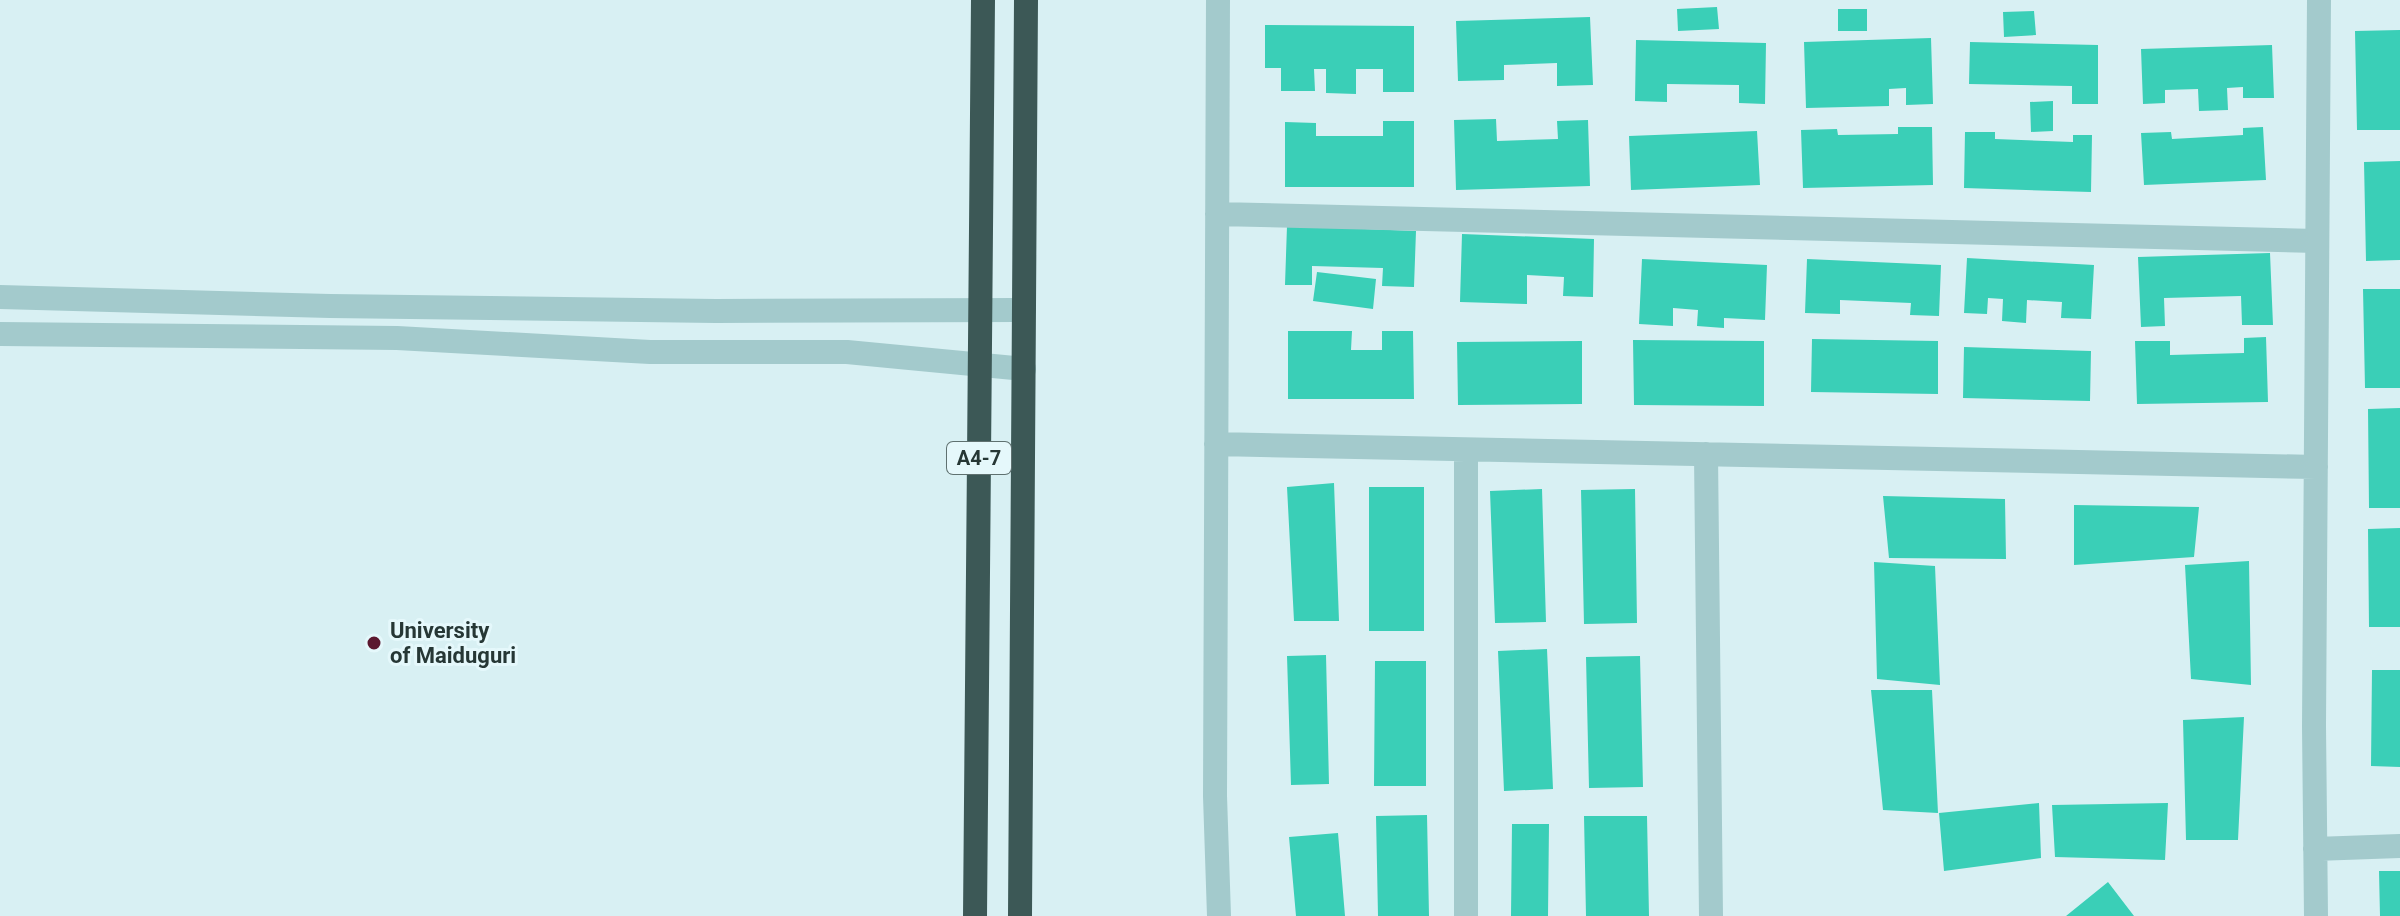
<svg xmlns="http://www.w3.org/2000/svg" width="2400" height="916" font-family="Roboto,sans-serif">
  <rect width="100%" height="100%" fill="#d8f0f3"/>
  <path fill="#3acfb7" d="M1717,7L1719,29L1678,31L1677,9Z
    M1838,9H1867V31H1838Z
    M2034,11L2036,35L2004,37L2003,12Z
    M1590,17L1593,85L1557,86V63L1504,65V80L1458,81L1456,21Z
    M1265,25L1414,26V92H1383V69H1356V94L1326,93V69H1314L1315,91H1281V68H1265Z
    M2400,30V130H2357L2355,31Z
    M1931,38L1933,104L1906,105V88L1889,89V106L1806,108L1804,42Z
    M1636,40L1766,43L1765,104L1739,103V85L1667,84V102L1635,101Z
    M1970,42L2098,45V104H2072V86L1969,84Z
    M2272,45L2274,98H2243V87L2227,88L2228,110L2199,111L2198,89L2165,90V103L2143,104L2141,49Z
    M2053,101V131L2031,132L2030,102Z
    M1496,119L1497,141L1558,139L1557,121L1588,120L1590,186L1456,190L1454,120Z
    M1383,121H1414V187H1285V122L1316,123V136H1383Z
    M1898,127H1932L1933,185L1803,188L1801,130L1837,129L1838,135L1898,134Z
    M2263,127L2266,180L2144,185L2141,133L2171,132L2172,139L2243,135V128Z
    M1757,131L1760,185L1631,190L1629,136Z
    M1965,132H1995V139L2073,142V135H2092L2091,192L1964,188Z
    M2400,161V260L2366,261L2364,162Z
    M1287,226L1416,231L1414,287L1382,286L1383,268L1312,266V285H1285Z
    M1462,234L1594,239L1593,297L1563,296L1564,277L1527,275V304L1460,302Z
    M2270,253L2273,325H2242L2241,296L2164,298L2165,326L2141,327L2138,257Z
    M1967,258L2094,265L2091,319L2061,318L2062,302L2027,300L2026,323L2002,321L2003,299L1988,298L1987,314L1964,313Z
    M1642,259L1767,265L1765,320L1724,318V328L1697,326L1698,310L1673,308V326L1639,324Z
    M1807,259L1941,265L1939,316L1910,315L1911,303L1840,300V314L1805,313Z
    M1317,272L1376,279L1373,309L1313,301Z
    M2363,289H2400V388H2365Z
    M1288,331H1352L1351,350H1382V331H1413L1414,399H1288Z
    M2266,337L2268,402L2137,404L2135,341H2170V355L2244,353V338Z
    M1812,339L1938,341V394L1811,392Z
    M1633,340L1764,341V406L1634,405Z
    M1582,341V404L1458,405L1457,342Z
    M1964,347L2091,351L2090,401L1963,398Z
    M2400,408V508H2369L2368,409Z
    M1334,483L1339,621H1294L1287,487Z
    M1369,487H1424V631H1369Z
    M1542,489L1546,622L1495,623L1490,491Z
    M1635,489L1637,623L1584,624L1581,490Z
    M1883,496L2005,499L2006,559L1889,558Z
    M2074,505L2199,507L2194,557L2074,565Z
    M2400,528V627H2369L2368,529Z
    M2249,561L2251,685L2191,679L2185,565Z
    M1874,562L1935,566L1940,685L1877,679Z
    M1547,649L1553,789L1504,791L1498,651Z
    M1326,655L1329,784L1291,785L1287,656Z
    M1640,656L1643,787L1589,788L1586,657Z
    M1375,661H1426V786H1374Z
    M2372,670H2400V767L2371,766Z
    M1871,690H1932L1938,813L1883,810Z
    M2244,717L2238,840H2186L2183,720Z
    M2039,803L2041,858L1944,871L1939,813Z
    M2168,803L2165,860L2055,857L2052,805Z
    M1427,815L1429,916H1378L1376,816Z
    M1584,816H1647L1649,916H1586Z
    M1512,824H1549L1548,916H1511Z
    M1338,833L1345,916H1296L1289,837Z
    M2379,871H2400V916H2380Z
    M2108,882L2134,916H2066Z"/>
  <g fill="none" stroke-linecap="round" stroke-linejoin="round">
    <path stroke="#a3cacc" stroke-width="24" d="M1218,0L1215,796L1219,916
      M1217,214L2317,241
      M0,297L330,306L716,311L1024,310
      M0,334L397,338L650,352H847L1024,369
      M1216,444L2316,467
      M1466,450V916
      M1706,454L1711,916
      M2315,849L2400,846
      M2316,916L2314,726L2319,0"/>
    <path stroke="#3c5856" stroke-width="24" d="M975,916L983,0
      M1020,916L1026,0"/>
  </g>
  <circle fill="#5b182f" stroke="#e5f8fb" stroke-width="3" cx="374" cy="643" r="8"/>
  <g text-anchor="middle" stroke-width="6" stroke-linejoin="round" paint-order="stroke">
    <rect fill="#e5f8fb" stroke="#5f7170" stroke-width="2" x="947" y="442" width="64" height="32" rx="6"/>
    <g font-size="20" font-weight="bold" fill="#263735">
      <text x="979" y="465">A4-7</text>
    </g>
    <g font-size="22" font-weight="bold" fill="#263735" stroke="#e5f8fb" text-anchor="start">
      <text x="390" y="638">University<tspan x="390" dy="25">of Maiduguri</tspan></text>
    </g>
  </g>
</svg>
